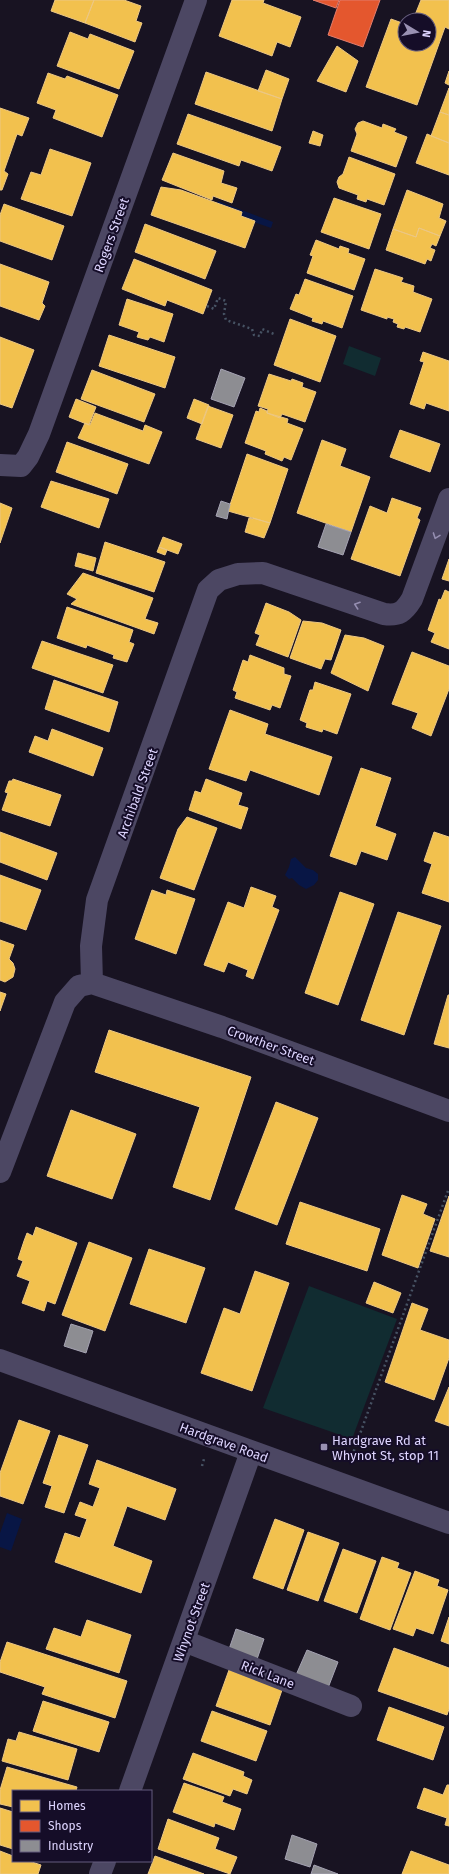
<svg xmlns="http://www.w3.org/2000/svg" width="449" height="1874" font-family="'Fira Sans',sans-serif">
  <rect width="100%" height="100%" fill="#181322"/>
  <path fill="#112c31" d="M349,346L381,358L375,376L343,364Z
    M309,1286L397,1319L352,1439L263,1408Z"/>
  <path fill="#081645" d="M218,201L273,222L271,228L215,208Z
    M295,857L306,868L313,870L318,874V880L314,885L306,889L299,885L292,878L289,879L285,875L289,867L291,859Z
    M7,1513L22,1519L11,1551L0,1547V1533Z"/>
  <path fill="#f2c14e" stroke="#ecc783" d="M55,0H94L85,23L51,11Z
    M94,0H124L141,6L136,21L142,23L135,42L85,23Z
    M232,0H264L263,3L301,17L290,47L277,42L272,56L219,36Z
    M421,0H449V29L445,27L417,105L366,87L391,19L405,24V44H429V20H413Z
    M70,32L88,39L90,34L134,51L119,89L57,66Z
    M337,46L358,61L346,92L317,81Z
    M266,70L289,79L282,99L258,91Z
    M449,71V85L445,83Z
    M206,72L282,99L272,131L195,104Z
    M48,73L65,79L67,76L118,95L102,137L53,118L56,110L37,103Z
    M449,88V115L440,112Z
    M0,108L29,118L22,136L17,134L4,171L8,174L2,190H0Z
    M440,112L449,115V143L431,136Z
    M188,114L281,147L272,171L241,160L239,166L177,144Z
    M363,121L382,128L383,124L396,129L394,132L407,137L396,167L351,151L357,134L355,129L358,123Z
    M313,131L323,135L320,146L309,143Z
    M427,134L449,143V175L416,163Z
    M50,149L91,163L72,216L21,199L31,172L41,175Z
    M173,153L224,171L221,183L237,188L232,203L213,196L212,200L162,180Z
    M349,157L395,174L384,205L367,199L366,202L357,199L358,195L339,188L337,182L339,177L343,174Z
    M161,187L181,190L242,212L241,216L255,221L245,248L151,215Z
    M407,190L443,204L439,218L446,221L440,236L419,228L416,237L393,229Z
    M334,198L381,214L369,249L321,232Z
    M4,204L64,226L52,260L0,241V215Z
    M145,224L216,251L205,279L135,252Z
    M419,228L440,236L436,246L432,244L430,248L435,250L431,261L427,259L425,264L386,250L393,229L416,237Z
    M316,240L339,249L340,246L349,249L348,253L365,259L354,290L307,273L313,256L310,255Z
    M134,259L212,290L203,314L167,300L165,306L122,289Z
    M0,264L49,282L42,303L45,306L39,320L0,306Z
    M375,269L403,278L401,282L414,286L413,292L432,299L420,332L405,327L404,329L397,327L398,324L393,322L394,319L387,317V319L361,310Z
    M305,279L353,296L342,328L323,321L322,324L312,321L313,318L290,309L296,294L299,295Z
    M127,299L173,314L164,342L150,337L148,340L137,337L139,332L119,325Z
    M290,319L336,336L320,382L274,365Z
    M109,335L175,357L165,388L99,366Z
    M0,337L34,350L12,408L0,404Z
    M423,352L449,361V411L426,403L424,409L410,404L424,362L420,361Z
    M92,370L155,394L144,422L81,399Z
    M269,374L291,381L292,379L303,383L302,387L316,392L305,422L282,414L280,418L267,413L268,409L258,406Z
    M76,399L96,407L89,425L69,417Z
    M194,399L209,405L202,424L187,418Z
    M208,406L233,415L221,448L196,439Z
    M260,408L267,411V413L288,419L287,423L303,429L291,460L284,457L282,461L265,454L266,451L245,443L256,411L259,412Z
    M95,413L143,431L145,425L162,432L149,464L78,438L85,423L90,425Z
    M400,430L440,444L430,472L390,457Z
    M322,440L346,449L340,466L370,477L351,532L297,513Z
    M67,442L128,464L117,494L56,472Z
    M247,454L288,469L270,523L228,511Z
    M51,481L109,499L99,528L41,507Z
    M392,498L421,508L417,518L420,520L400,576L351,559L370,506L387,513Z
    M0,503L12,508L0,543Z
    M249,518L253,519V518L270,523L264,538L245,532Z
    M163,537L182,544L178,554L159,547Z
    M105,542L165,562L154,592L96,573Z
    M159,547L167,550L165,555L157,552Z
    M78,553L96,558L93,571L75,566Z
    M449,559V581L442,579Z
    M83,573L153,598L145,619L158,623L154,634L71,604L77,599L67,594Z
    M445,590L449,592V649L431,642L435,633L428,630L439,599L441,600Z
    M266,603L289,612L301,620L288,657L256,645L260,635L255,633Z
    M67,607L133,630L129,642L134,644L127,662L113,658L114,655L87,645L86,648L57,638Z
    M303,621L322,623L341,630L331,660L325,659L321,669L290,658Z
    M345,635L364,638L384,646L368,691L331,673Z
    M42,641L113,665L103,693L32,668Z
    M412,652L449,666V689L431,736L412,728L418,713L392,704Z
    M250,655L284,668V674L291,676L280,708L272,705L270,710L235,698L237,692L233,690L243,660L248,662Z
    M54,680L118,702L109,732L45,709Z
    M315,682L351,694L337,734L323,729L322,732L306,727L307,723L300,720L310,690H313Z
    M230,710L268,724L265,734L332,757L319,795L250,770L246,781L209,769Z
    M52,729L103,748L93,776L29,752L35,736L48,741Z
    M361,768L391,778L375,826L396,834L387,860L361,851L356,865L330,856Z
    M13,779L61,795L50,826L2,810L8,793L5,792L9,781H12Z
    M206,779L242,793L238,805L248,808L241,829L189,810L195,791L201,793Z
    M187,817L217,828L194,890L160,878L178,829Z
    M0,832L57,853L47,880L0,862Z
    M434,832L449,837V902L422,893L432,864L424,861Z
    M0,875L41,890L26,930L0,921Z
    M251,887L276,896L272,907L279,910L253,979L246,976L248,970L228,962L224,972L204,965L228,902L244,908Z
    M152,890L166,895L167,890L195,899L176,954L135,939Z
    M340,892L374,904L338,1005L305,993Z
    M398,912L441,926L404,1035L361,1020Z
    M0,940L14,945L9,959L13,963L15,969L13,977L5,982L0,980Z
    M0,992L6,994L0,1011Z
    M448,995H449V1048L434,1044Z
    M109,1030L251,1077L210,1200L173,1187L200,1107L95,1072Z
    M276,1102L318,1118L277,1225L235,1209Z
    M71,1110L136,1134L112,1199L47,1176Z
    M402,1195L427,1204L423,1214L435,1219L418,1268L382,1255Z
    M449,1196V1257L430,1251Z
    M300,1202L380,1229L367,1271L286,1244Z
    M36,1227L77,1243L55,1304L47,1301L44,1311L22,1303L30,1281L17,1276L23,1261L18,1259L24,1241L27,1233L33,1236Z
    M89,1242L132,1258L105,1331L62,1315Z
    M149,1249L205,1268L186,1323L130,1304Z
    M255,1271L289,1283L252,1391L201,1373L224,1308L240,1314Z
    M374,1282L401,1293L393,1313L366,1303Z
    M412,1303L428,1309L420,1330L449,1340V1358L434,1400L385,1382Z
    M449,1387V1426L435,1421Z
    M19,1420L50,1431L23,1504L0,1496V1473Z
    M59,1435L88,1445L64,1513L45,1507L52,1486L43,1483Z
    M97,1460L176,1489L165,1520L127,1506L113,1546L152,1561L141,1593L55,1562L65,1533L80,1538L87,1519L75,1515L80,1502L93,1507L100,1488L89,1484Z
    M275,1519L304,1530L283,1589L253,1578Z
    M308,1532L339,1543L318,1601L287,1590Z
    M343,1549L376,1561L357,1613L324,1601Z
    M382,1557L399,1563L397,1568L411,1573L390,1630L360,1619Z
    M415,1571L439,1580L437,1586L448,1590L433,1634L416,1628L413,1636L393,1629Z
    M449,1617V1644L441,1641Z
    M87,1620L131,1635L119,1673L46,1649L54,1628L81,1637Z
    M7,1642L127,1681L115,1718L42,1694L45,1687L0,1672V1662Z
    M394,1648L449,1668V1709L447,1715L378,1691Z
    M229,1670L282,1690L270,1725L216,1706Z
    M43,1701L109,1722L99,1752L33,1731Z
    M389,1707L444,1727L433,1760L377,1740Z
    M212,1711L267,1731L256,1761L201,1741Z
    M19,1732L77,1749L68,1780L2,1761L8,1739L16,1741Z
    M193,1753L244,1772L243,1776L252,1780L247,1794L233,1789L230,1796L183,1779Z
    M7,1767L77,1787L76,1791H13V1807L0,1804V1790Z
    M184,1783L224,1797L222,1802L241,1809L234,1830L215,1823L214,1827L173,1812Z
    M447,1785H449V1826L445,1825L447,1818L417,1808L424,1788L443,1795Z
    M0,1808L13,1812V1849L0,1845Z
    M168,1819L219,1838L215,1849L237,1857L230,1874L158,1849Z
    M0,1851L13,1856V1861H29L41,1865L38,1874H0Z
    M411,1851L449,1865V1874H402Z
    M155,1856L204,1874H148Z"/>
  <path fill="#e4572e" stroke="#e27d6d" d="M313,0H339L336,8Z
    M340,0H380L363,47L328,35Z"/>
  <path fill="#8d8d92" stroke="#a5a3b3" d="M221,369L245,378L234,407L211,399Z
    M221,501L230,504L227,519L216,516Z
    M326,524L351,532L343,555L318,547Z
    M71,1324L93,1331L86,1353L64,1346Z
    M236,1629L264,1639L255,1665L227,1655Z
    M307,1650L338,1662L328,1688L296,1675Z
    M292,1835L317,1844L310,1867L285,1859Z
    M314,1865L338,1874H311Z"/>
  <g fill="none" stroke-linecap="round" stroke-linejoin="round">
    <path stroke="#475364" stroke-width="2.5" stroke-dasharray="2 3" stroke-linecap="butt" d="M207,306L214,309L218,298L226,301L224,314L226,320L252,329L254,335L260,336L262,329L274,334
      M352,1456L449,1188
      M202,1466L204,1459"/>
    <path stroke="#4c4763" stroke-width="22" d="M0,465L21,466L28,457L39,434L196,0
      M92,983L222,1027L449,1111
      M0,1172L65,1002L79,986L92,983L91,946L97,900L208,590L219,580L238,574L263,573L384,614C399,616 404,612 412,599L449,499
      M0,1360L449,1523
      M184,1641L351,1706
      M130,1791L251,1452
      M100,1874L105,1861"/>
  </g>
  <defs><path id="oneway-chevron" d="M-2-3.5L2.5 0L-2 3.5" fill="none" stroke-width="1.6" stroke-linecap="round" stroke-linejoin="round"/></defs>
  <g stroke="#958eb1">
    <use href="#oneway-chevron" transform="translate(436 536) rotate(110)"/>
    <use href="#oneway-chevron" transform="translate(357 605) rotate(-161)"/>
  </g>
  <rect fill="#9991b2" stroke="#150d28" stroke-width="1.5" x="320" y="1443" width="8" height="8" rx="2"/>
  <g text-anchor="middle" stroke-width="4" stroke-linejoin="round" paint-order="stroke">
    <g font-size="13" fill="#ded5ff" stroke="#150d28">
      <text transform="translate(111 235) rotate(-70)" y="5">Rogers Street</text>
      <text transform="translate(137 793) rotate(-70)" y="5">Archibald Street</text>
      <text transform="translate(271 1045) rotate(20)" y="5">Crowther Street</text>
      <text transform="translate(224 1442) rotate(20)" y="5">Hardgrave Road</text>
      <text transform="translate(191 1622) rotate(-70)" y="5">Whynot Street</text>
      <text transform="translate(268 1674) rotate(21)" y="5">Rick Lane</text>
    </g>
    <g font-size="13" fill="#ded5ff" stroke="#150d28" text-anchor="start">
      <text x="332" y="1445">Hardgrave Rd at<tspan x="332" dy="15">Whynot St, stop 11</tspan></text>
    </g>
  </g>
  <rect x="12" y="1790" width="140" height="72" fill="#150d28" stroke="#655d7e"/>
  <rect x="20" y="1800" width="20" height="12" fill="#f2c14e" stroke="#655d7e"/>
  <text x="48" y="1810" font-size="12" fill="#ded5ff">Homes</text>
  <rect x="20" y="1820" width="20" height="12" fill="#e4572e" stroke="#655d7e"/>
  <text x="48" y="1830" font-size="12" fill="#ded5ff">Shops</text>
  <rect x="20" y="1840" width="20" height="12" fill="#8d8d92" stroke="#655d7e"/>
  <text x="48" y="1850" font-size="12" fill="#ded5ff">Industry</text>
  <g transform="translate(417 32) rotate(100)"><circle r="19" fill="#150d28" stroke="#655d7e"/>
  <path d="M0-3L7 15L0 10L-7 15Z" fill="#9991b2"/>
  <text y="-6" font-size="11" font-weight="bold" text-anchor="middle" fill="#ded5ff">N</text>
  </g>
</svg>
